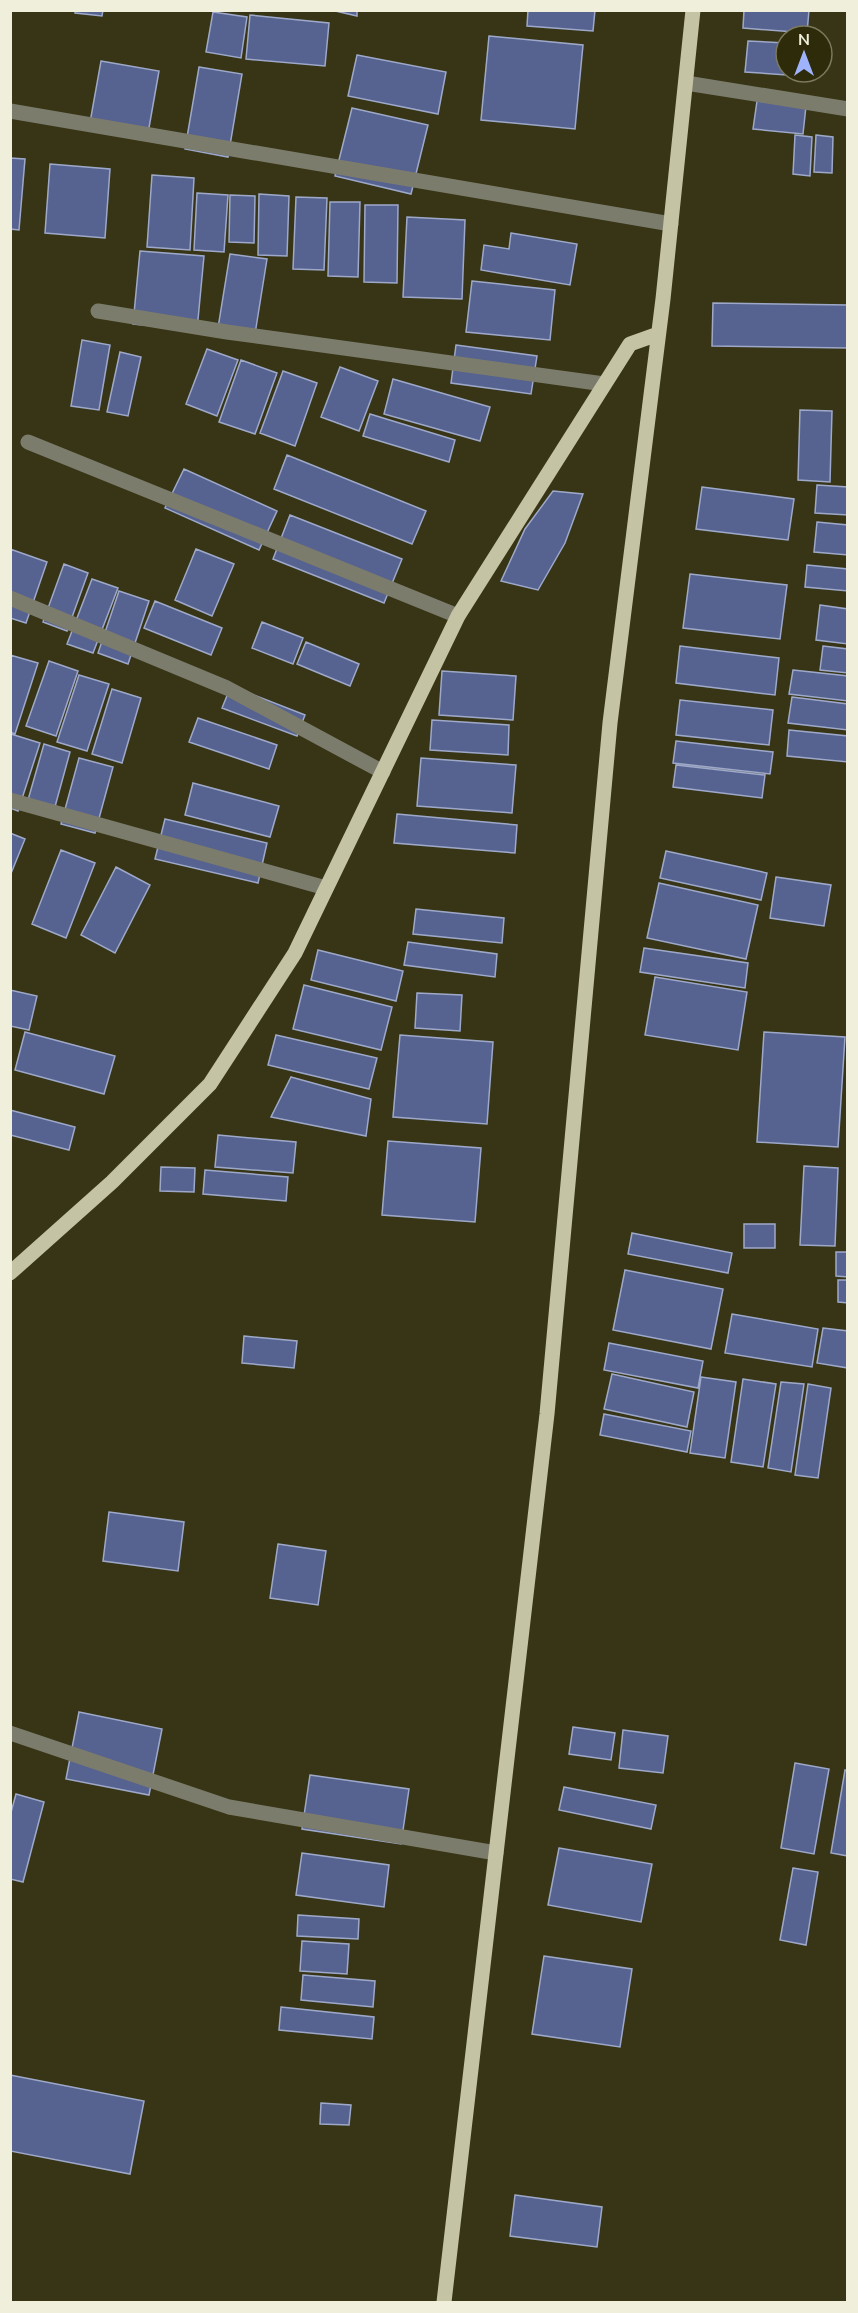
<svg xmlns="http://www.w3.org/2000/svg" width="858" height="2313" font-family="'Nunito Sans',sans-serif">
  <rect width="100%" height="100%" fill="#373515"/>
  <path fill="#56628f" stroke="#9ea9ca" stroke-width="1.5" d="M75,10H103L102,16L75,13Z
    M331,10H357V16Z
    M528,10H595L593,31L527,26Z
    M744,10H809L807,33L743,28Z
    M213,12L247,17L241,58L206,52Z
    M250,15L329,23L325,66L246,59Z
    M489,36L583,45L575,129L481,120Z
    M748,41L786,43V72H802L801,76L745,72Z
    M357,55L446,72L438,114L348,96Z
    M101,61L159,71L147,139L89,128Z
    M199,67L242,74L228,157L185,149Z
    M757,101L806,106L803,134L753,129Z
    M352,108L428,125L411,194L335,176Z
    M795,135L812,137L810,176L793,174Z
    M816,135L833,137L832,173L814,172Z
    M10,158L25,159L19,230L10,229Z
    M50,164L110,169L105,238L45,233Z
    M152,175L194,178L190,250L147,247Z
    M197,193L228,195L224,252L194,250Z
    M259,194L289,196L287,256L258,255Z
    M230,195L255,196L254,243L229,242Z
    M296,197L327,198L324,270L293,269Z
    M330,202H360L358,277L328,276Z
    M365,205H398L397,283L364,282Z
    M407,217L465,220L462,299L403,297Z
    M511,233L577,244L570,285L481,270L484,245L509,249Z
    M140,251L204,256L197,330L133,324Z
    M230,254L267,259L255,334L218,328Z
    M472,281L555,290L550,340L466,332Z
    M713,303L848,305V348L712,346Z
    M82,340L110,345L99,410L71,406Z
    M456,345L537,356L531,394L451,383Z
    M207,349L238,360L217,416L186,404Z
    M120,352L141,357L128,416L107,412Z
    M241,360L277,373L255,434L219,422Z
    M340,367L378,381L359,431L321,417Z
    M283,371L317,383L295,446L260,433Z
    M393,379L490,407L480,441L384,414Z
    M800,410L832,411L830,482L798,480Z
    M370,414L455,440L449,462L363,436Z
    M287,455L426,511L412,544L274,489Z
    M184,469L277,511L259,550L165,508Z
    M817,485L848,487V515L815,513Z
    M702,487L794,499L788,540L696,529Z
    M553,491L583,494L565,543L538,590L501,581L525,529Z
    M290,515L402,559L384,603L273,559Z
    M817,522L848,525V555L814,552Z
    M10,549L47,562L26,623L10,618Z
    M196,549L234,564L212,616L175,600Z
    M64,564L88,573L67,631L43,622Z
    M807,565L848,569V591L805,587Z
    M690,574L787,585L780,639L683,628Z
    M92,579L118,588L93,653L67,644Z
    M119,591L149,601L128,664L98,653Z
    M155,601L222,628L211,655L144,628Z
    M820,605L848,609V644L816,640Z
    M262,622L303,638L293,664L252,648Z
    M306,642L359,664L350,686L297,664Z
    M680,646L779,658L775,695L676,683Z
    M823,646L848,649V673L820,670Z
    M10,655L38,663L15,734L10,732Z
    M49,661L78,671L56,736L26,726Z
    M793,670L848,676V701L789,694Z
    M442,671L516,676L513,720L439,715Z
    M79,675L109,684L87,751L57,742Z
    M231,686L305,715L297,736L222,708Z
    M112,689L141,698L122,763L92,754Z
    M792,697L848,704V730L788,723Z
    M680,700L773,710L769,745L676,735Z
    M198,718L277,745L269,769L189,742Z
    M432,720L509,725L508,755L430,750Z
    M789,730L848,736V762L787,756Z
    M11,734L40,743L18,811L10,808Z
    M676,741L773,752L770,774L673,763Z
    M44,744L70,752L53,814L26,807Z
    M79,758L113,767L95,833L61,824Z
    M421,758L516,765L512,813L417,806Z
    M676,765L765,775L762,798L673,787Z
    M193,783L279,806L270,837L185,815Z
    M397,814L517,825L515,853L394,843Z
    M165,819L267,843L258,883L155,859Z
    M10,833L25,839L10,876Z
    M61,850L95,863L66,938L32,924Z
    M666,851L767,873L761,900L660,878Z
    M116,867L150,885L115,953L81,935Z
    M776,877L831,885L824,926L770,918Z
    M659,883L758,905L746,959L647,938Z
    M416,909L504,918L502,943L413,934Z
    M408,942L497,954L495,977L404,965Z
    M644,948L748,963L745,988L640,972Z
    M318,950L403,971L396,1001L311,980Z
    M655,977L747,992L738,1050L645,1035Z
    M304,985L392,1007L381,1050L293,1029Z
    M10,990L37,996L29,1030L10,1026Z
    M417,993L462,995L460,1031L415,1028Z
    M25,1032L115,1056L104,1094L15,1070Z
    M764,1032L845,1037L838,1147L757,1142Z
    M276,1035L377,1058L369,1089L268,1065Z
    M400,1035L493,1042L487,1124L393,1117Z
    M291,1077L371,1099L366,1136L271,1117Z
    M10,1110L75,1127L69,1150L10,1135Z
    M218,1135L296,1142L293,1173L215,1167Z
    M388,1141L481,1148L475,1222L382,1215Z
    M804,1166L838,1168L835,1246L800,1245Z
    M161,1167L195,1168L194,1192L160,1191Z
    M205,1170L288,1177L286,1201L203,1194Z
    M744,1224H775V1248H744Z
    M632,1233L732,1253L728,1273L628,1254Z
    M836,1252H848V1277L836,1276Z
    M625,1270L723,1289L711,1349L613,1330Z
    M838,1280H848V1303L838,1302Z
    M732,1314L818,1329L812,1367L725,1353Z
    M823,1328L848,1331V1368L817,1363Z
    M244,1336L297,1341L294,1368L242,1363Z
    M609,1343L703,1361L698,1388L604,1370Z
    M612,1374L694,1392L687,1427L604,1409Z
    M701,1377L736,1382L725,1458L690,1453Z
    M743,1379L776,1384L763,1467L731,1462Z
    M781,1382L804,1384L791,1472L768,1468Z
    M808,1384L831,1388L818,1478L795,1475Z
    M604,1414L691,1431L687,1452L600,1435Z
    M109,1512L184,1522L178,1571L103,1561Z
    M278,1544L326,1551L318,1605L270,1598Z
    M79,1712L162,1729L149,1795L66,1779Z
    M573,1727L615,1733L611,1760L569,1754Z
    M623,1730L668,1736L663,1773L619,1768Z
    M795,1763L829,1769L814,1854L781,1848Z
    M845,1770L848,1771V1856L831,1853Z
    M310,1775L409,1789L401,1844L302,1829Z
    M564,1787L656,1805L651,1829L559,1810Z
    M16,1794L44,1802L23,1882L10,1879V1816Z
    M559,1848L652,1864L641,1922L548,1905Z
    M302,1853L389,1865L384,1907L296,1895Z
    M793,1868L818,1872L806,1945L780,1940Z
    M298,1915L359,1919L358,1939L297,1936Z
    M302,1941L349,1944L347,1974L300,1971Z
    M544,1956L632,1969L620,2047L532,2034Z
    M303,1975L375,1981L373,2007L301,2000Z
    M281,2007L374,2017L372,2039L279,2030Z
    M10,2075L144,2101L130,2174L10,2151Z
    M321,2103L351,2105L349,2125L320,2124Z
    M515,2195L602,2207L597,2247L510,2236Z"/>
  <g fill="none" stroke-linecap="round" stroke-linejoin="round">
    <path stroke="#7c7c6d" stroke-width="15" d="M686,83L848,109
      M10,111L671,224
      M98,311L227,332L604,384
      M28,442L458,616
      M10,598L227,688L383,772
      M10,800L326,888
      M10,1733L229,1807L496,1853"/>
    <path stroke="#c4c3a4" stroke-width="15" d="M10,1273L112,1182L210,1084L295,953L458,616L630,344L658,334
      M444,2302L547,1414L610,723L663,299L693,10"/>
  </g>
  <rect width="858" height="2313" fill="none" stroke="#efefdc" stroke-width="24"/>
  <g transform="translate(804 54)"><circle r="28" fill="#2d2b0a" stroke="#7b795e" stroke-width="1.5"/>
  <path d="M0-4.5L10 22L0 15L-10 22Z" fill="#9fb3fd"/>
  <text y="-9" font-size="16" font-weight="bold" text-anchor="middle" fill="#efefdc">N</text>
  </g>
</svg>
